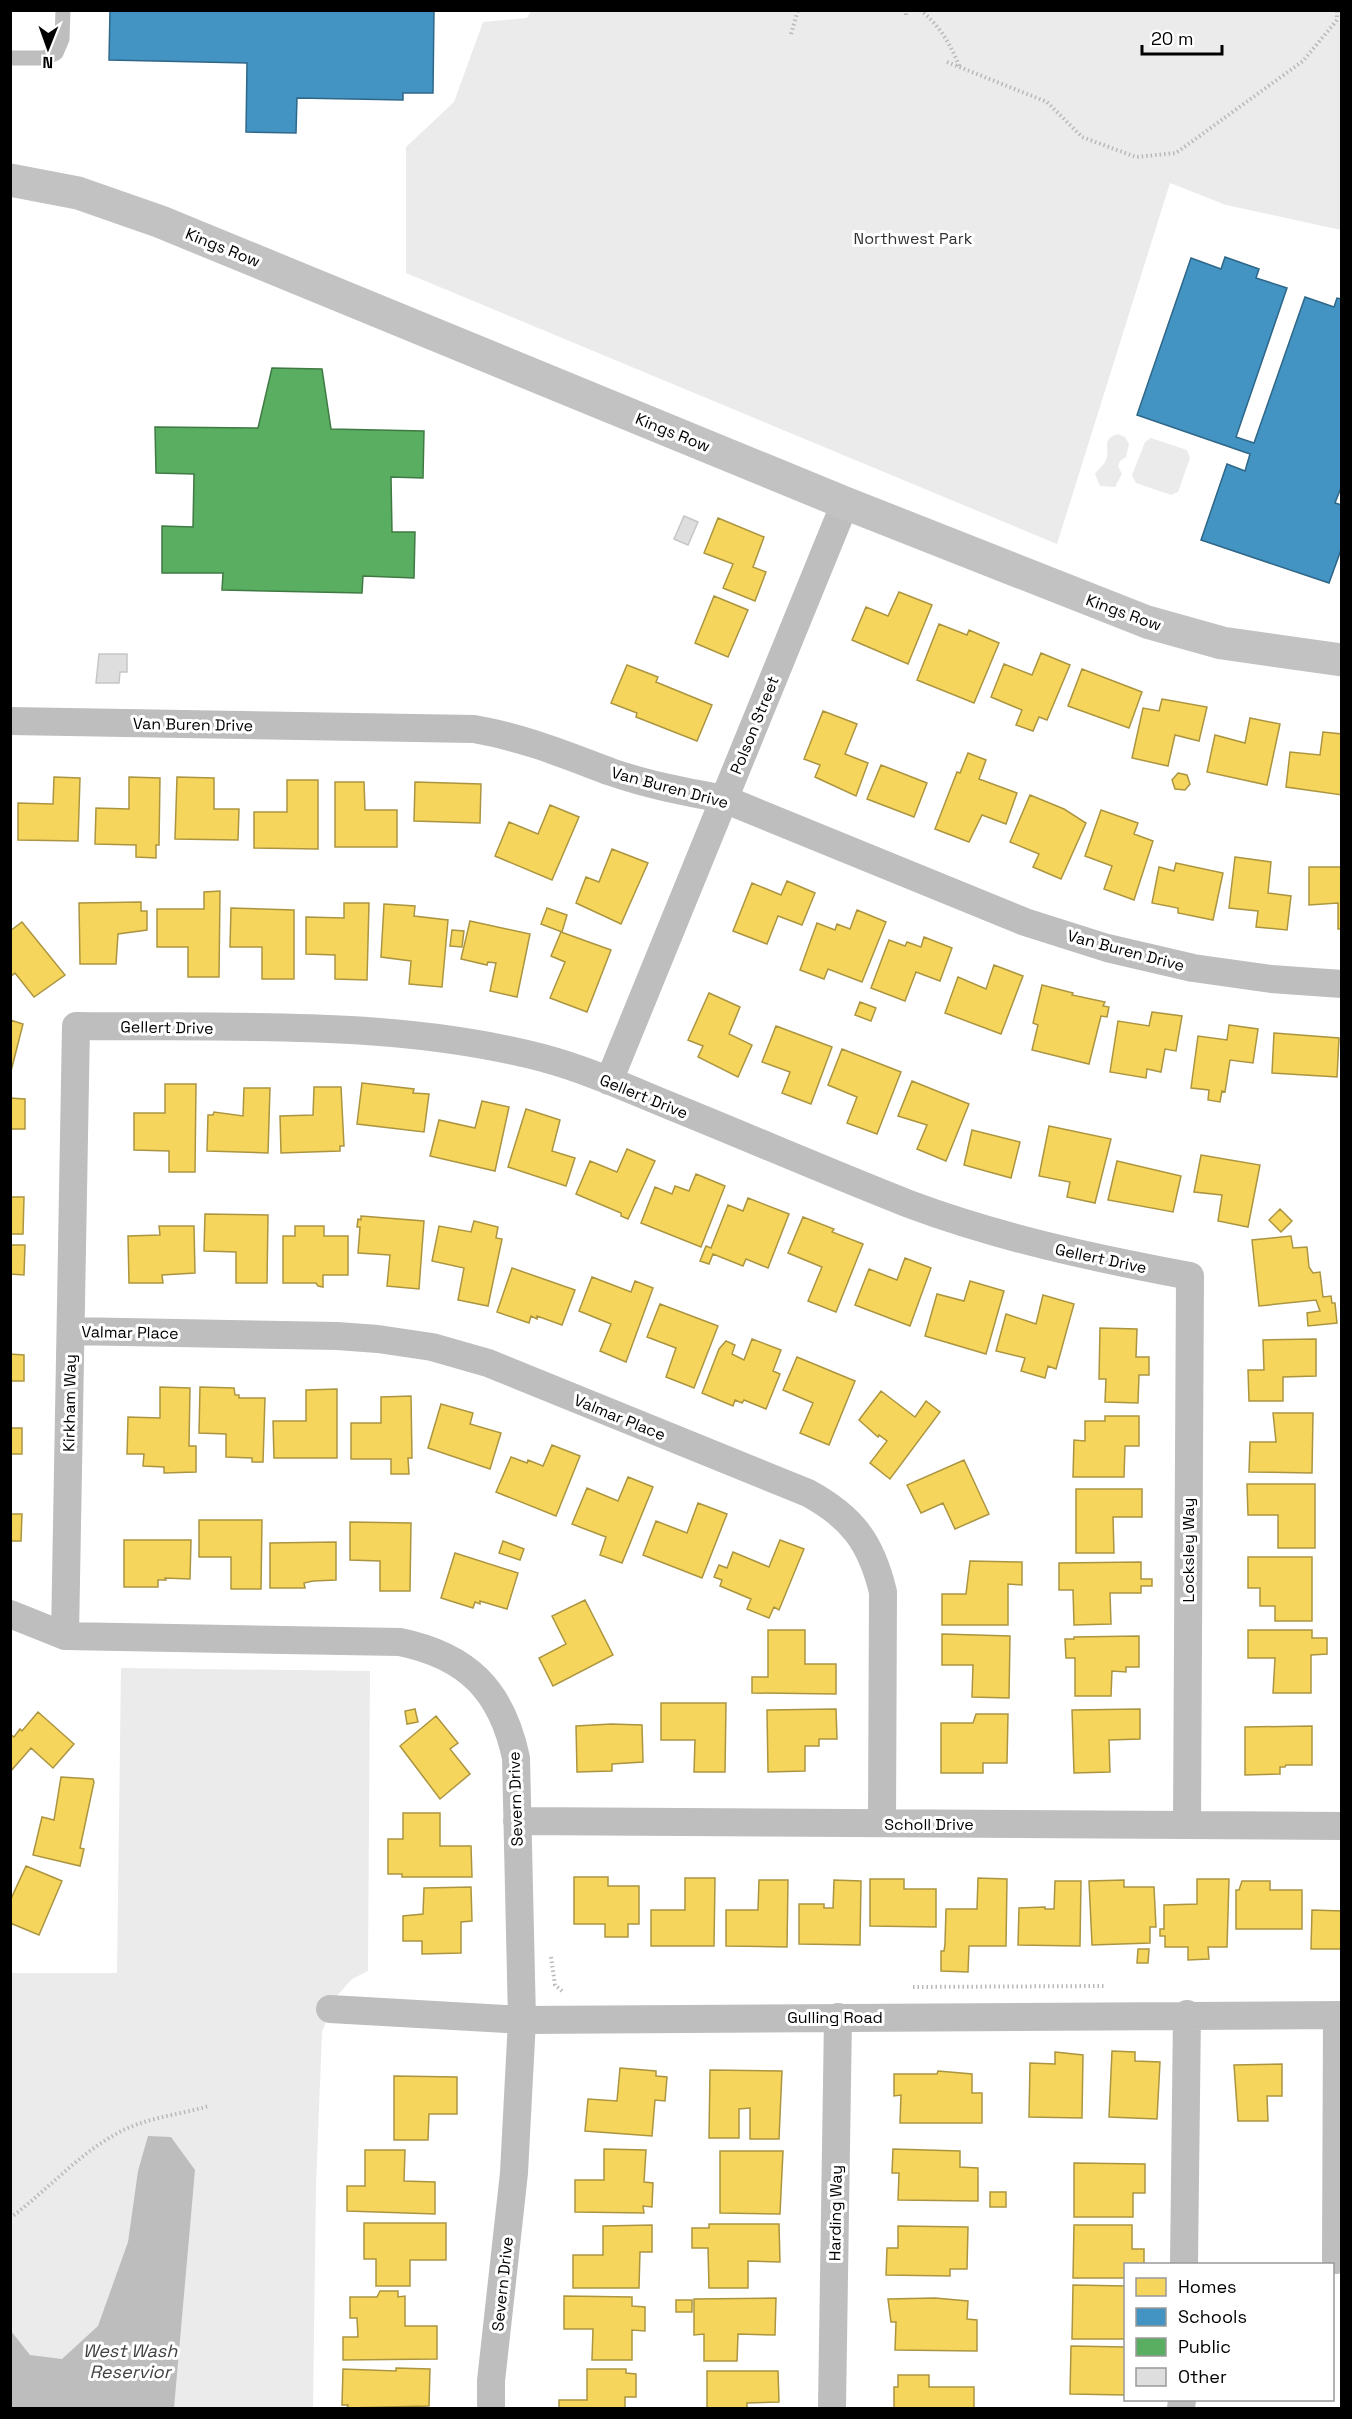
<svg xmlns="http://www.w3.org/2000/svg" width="1352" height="2419" font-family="'Space Grotesk',sans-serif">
  <rect width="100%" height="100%" fill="#fff"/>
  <path fill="#ebebeb" d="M531,10L1341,11V230L1226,205L1170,183L1057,544L406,273V147L454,102L483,22L527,18Z
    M1118,434L1125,437L1129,444L1126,457L1120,461L1118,466L1122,474L1115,487L1100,486L1095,474C1097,470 1103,466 1105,462C1112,451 1099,439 1118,434Z
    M1151,438L1187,450L1190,458L1178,492L1171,495L1136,483L1132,475L1145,442Z
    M121,1668L370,1671L368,1971L352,1979L335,1998L322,2032L316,2187L313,2408H11L10,1973H117Z"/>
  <path fill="#bdbdbd" d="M148,2136L171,2137L195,2170L174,2408H11V2331L30,2355L62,2359L98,2326L128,2242L138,2171Z"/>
  <path fill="#f6d55c" stroke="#ac9540" stroke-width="1.5" d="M718,518L764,537L753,567L766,572L755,601L723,588L733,564L704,553Z
    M899,592L932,605L908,664L852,640L866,607L888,616Z
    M714,596L748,610L728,657L695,643Z
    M939,624L967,635L969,630L999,643L974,703L917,680Z
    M1041,653L1070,665L1047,720L1039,717L1033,731L1016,725L1022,710L991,697L1004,664L1032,675Z
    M627,665L658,677L656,682L712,705L697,741L636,717L637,713L611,703Z
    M1082,669L1142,692L1129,728L1068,706Z
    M1162,699L1207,707L1199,741L1175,735L1168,766L1132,758L1143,708L1159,711Z
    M823,711L857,724L845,754L868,763L856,796L815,777L820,765L804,759Z
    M1250,718L1280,724L1267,785L1207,772L1215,735L1245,743Z
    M1323,732L1342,734V795L1286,787L1290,752L1320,755Z
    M968,753L986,760L979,779L1017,793L1006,824L982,815L969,842L935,829L957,772L960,773Z
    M881,765L927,783L914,817L867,799Z
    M1178,773L1187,775L1190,784L1185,790L1175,789L1172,780Z
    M54,777L80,778L78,841L18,840V803L53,804Z
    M129,777L160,778L159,845H156V858L136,857V845L95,844L96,808L129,809Z
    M177,777L214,778V809H239L238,840L175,839Z
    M287,780H318V849L254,848V812H287Z
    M335,782H364L365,810H397V847H335Z
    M415,782L481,784L480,823L414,821Z
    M1030,795L1064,809L1086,823L1061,879L1033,867L1039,854L1010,842Z
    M550,805L579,817L552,880L495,856L509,822L538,834Z
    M1101,810L1138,823L1134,834L1153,841L1134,900L1104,889L1112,866L1085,856Z
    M612,849L648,863L621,924L576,903L586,877L599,882Z
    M1235,857L1271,862L1268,893L1291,896L1287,930L1256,927L1258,911L1229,908Z
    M1176,863L1223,873L1213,920L1178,913V908L1152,903L1159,867L1174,871Z
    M1309,867H1342V929H1338V903L1309,905Z
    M787,881L815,893L802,925L778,916L767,944L733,931L752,883L781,895Z
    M220,891L219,977H188V947H157V909H204V892Z
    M141,902V911H147V930L118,934L116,964H80L79,903Z
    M344,903H369L367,980L335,979V955L306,954V917L344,918Z
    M384,904L415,906L414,916L448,920L442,987L409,984L411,961L381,957Z
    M231,908L294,910V979H262V947H230Z
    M547,908L567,915L562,932L541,924Z
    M857,910L886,922L862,982L828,969L824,979L800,970L817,923L835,930L837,924L850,929Z
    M470,921L530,934L517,997L490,991L496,963L488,962L487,965L461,959Z
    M22,922L65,975L34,997L15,973L10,977V931Z
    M452,930L464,931L462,947L450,946Z
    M561,932L611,950L587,1012L550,998L565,962L551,956Z
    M924,937L952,948L940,981L916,972L905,1001L871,988L889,940L905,946L907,942L921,947Z
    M994,965L1023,976L1001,1034L945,1013L958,977L986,989Z
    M1042,985L1073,993L1072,995L1105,1002L1103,1006L1109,1007L1107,1017L1101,1016L1089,1064L1032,1050L1038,1025L1033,1023Z
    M709,993L740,1007L729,1034L752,1045L738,1077L698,1057L703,1046L688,1040Z
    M860,1002L876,1008L871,1021L855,1015Z
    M1152,1012L1182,1016L1176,1051L1165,1049L1161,1072L1147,1069L1146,1078L1110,1072L1118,1021L1149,1026Z
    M10,1020L23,1024L10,1075Z
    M1229,1025L1258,1029L1253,1063L1230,1060L1225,1092L1222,1091L1220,1102L1208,1100L1209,1090L1191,1088L1198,1036L1227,1040Z
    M776,1026L832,1047L811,1104L782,1093L790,1072L762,1062Z
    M1274,1033L1339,1038L1337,1077L1272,1073Z
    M842,1049L901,1072L877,1134L847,1123L857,1097L828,1085Z
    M912,1081L969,1104L946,1161L917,1149L927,1125L898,1116Z
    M362,1083L414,1089L413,1093L429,1094L424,1132L357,1124Z
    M165,1084H196L195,1172H169V1151L134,1150V1113H165Z
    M314,1087H341L344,1146H340V1151L281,1153L280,1116L313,1115Z
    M244,1088H270L268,1153L207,1151L208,1115H213L214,1112L243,1116Z
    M10,1098L25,1099V1129H10Z
    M482,1101L509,1107L495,1171L430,1156L439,1120L475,1128Z
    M526,1109L560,1120L552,1151L575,1158L566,1186L508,1167Z
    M1049,1126L1111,1139L1095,1203L1067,1197L1070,1182L1039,1176Z
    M972,1130L1020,1142L1011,1178L964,1165Z
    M627,1149L655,1161L628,1219L621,1216V1213L576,1194L590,1161L617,1172Z
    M1201,1155L1260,1165L1248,1227L1218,1221L1222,1195L1194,1192Z
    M1117,1161L1181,1176L1173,1212L1108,1200Z
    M696,1174L725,1186L701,1247L641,1223L655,1187L672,1194L675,1186L689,1191Z
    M10,1197H24L23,1234H10Z
    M748,1198L789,1214L768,1268L746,1259L743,1266L713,1254L709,1264L700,1261L706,1246L711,1248L728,1205L743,1211Z
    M1280,1209L1292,1221L1281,1232L1269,1220Z
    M205,1214L268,1215L267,1283H236V1252L204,1251Z
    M361,1216L424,1221L419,1289L387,1286L390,1255L358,1253L360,1227H357L358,1219L361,1220Z
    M803,1217L834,1229L832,1232L863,1244L836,1312L808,1301L822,1267L788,1253Z
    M474,1221L498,1227L496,1238L502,1239L488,1306L458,1300L464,1268L432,1261L439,1226L471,1232Z
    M159,1226H194L195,1273L162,1275L163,1283H129L128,1236L160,1235Z
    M295,1226H324V1236H348V1275H323V1287L318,1286L316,1283H283V1236H295Z
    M1291,1236L1293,1248L1307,1247L1309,1267L1313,1273L1320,1272L1323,1297L1331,1296L1332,1303H1335L1337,1323L1308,1326L1307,1313L1320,1311L1316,1300L1259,1306L1252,1240Z
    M10,1245H25L24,1275L10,1274Z
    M905,1258L931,1268L910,1326L855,1305L869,1269L897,1280Z
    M512,1268L575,1290L562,1325L537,1316V1319L531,1316L529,1323L497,1312Z
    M592,1277L631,1292L635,1281L653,1288L626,1362L600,1351L611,1324L579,1311Z
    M970,1281L1004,1291L986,1354L925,1336L937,1294L964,1301Z
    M1043,1295L1074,1304L1056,1369L1048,1366L1045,1378L1021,1371L1025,1358L996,1351L1006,1314L1036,1324Z
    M660,1304L718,1326L694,1388L666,1377L676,1348L647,1337Z
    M1100,1328L1137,1329L1136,1357H1149V1375H1139L1138,1403L1105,1402L1106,1379H1099Z
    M752,1339L781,1350L773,1371L780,1374L766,1409L744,1400L742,1403L735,1400L733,1406L702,1393L719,1349L726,1341L735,1345L732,1354L744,1360Z
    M1316,1339V1376L1283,1377V1401H1249L1248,1370H1264L1263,1340Z
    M10,1354L24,1355V1381H10Z
    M797,1357L855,1381L829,1445L800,1433L813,1403L783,1390Z
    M160,1387L190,1388L189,1446H196V1472L164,1473V1467L143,1466L144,1454H127L128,1417L160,1418Z
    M200,1387L234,1388L235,1395H239V1398H265L263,1462H252V1458L226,1457V1434L199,1433Z
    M337,1389V1458H274L273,1421H306V1390Z
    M881,1391L915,1417L926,1401L940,1412L890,1479L870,1463L887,1441L879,1435L878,1437L859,1420Z
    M411,1396L412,1458H408L409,1474H391V1459H351V1423H381V1397Z
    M441,1404L473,1413L470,1424L501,1433L490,1469L428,1448Z
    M1273,1413H1313L1312,1473L1249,1472L1250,1442H1276Z
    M1105,1416H1139V1446H1125L1124,1477H1073L1074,1440L1085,1441V1421H1105Z
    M10,1428H22V1454H10Z
    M552,1445L580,1456L556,1516L496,1492L511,1457L527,1463L528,1460L543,1466Z
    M964,1460L989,1514L955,1529L943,1503L921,1513L907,1485Z
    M628,1477L653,1487L622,1563L600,1555L606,1537L572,1524L587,1488L618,1501Z
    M1247,1484H1315V1548H1278V1515H1248Z
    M1076,1489H1142V1517H1113L1114,1553H1076Z
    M698,1503L727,1514L702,1578L643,1555L656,1521L687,1533Z
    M10,1514H22L21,1541H10Z
    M199,1520H262L261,1589H231V1557H199Z
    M350,1522L411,1523L410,1591H380V1561L350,1560Z
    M124,1540H191L190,1579L165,1578L166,1580H158V1587H124Z
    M780,1540L804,1549L779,1610L774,1607L769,1618L747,1609L751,1599L720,1586L722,1580L714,1577L719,1565L727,1568L733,1552L769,1567Z
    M503,1541L524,1549L520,1560L499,1553Z
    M336,1542V1580L313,1581L304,1583L305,1588H270V1543Z
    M455,1553L518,1573L507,1609L480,1601V1604L475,1602L473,1608L441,1598Z
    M1248,1557H1312V1621H1275V1606H1260V1588H1248Z
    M970,1561L1022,1562V1585L1008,1584V1625H942V1594H966Z
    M1141,1562V1579H1152V1586H1141V1593H1110L1111,1624L1074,1625L1073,1590H1059V1563Z
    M585,1600L613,1655L553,1686L539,1658L566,1644L552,1616Z
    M768,1630H805V1664H836V1694L752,1693V1677H768Z
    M1248,1630H1312V1638H1327V1654L1311,1655V1693H1273L1275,1658H1248Z
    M942,1634L1010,1636L1009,1698L972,1697L973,1665H942Z
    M1139,1636V1667H1126V1672L1112,1671L1111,1696H1075V1658H1066L1065,1639H1074V1637Z
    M661,1703H726L725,1772H694L695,1740H661Z
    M415,1709L418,1722L407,1724L405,1711Z
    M836,1709L837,1739H819V1746H805V1771L768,1772L767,1710Z
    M1140,1709V1739L1109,1740L1110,1772L1074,1773L1072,1710Z
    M38,1712L74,1744L53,1768L31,1748L10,1772V1734L14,1737L20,1729L22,1731Z
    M976,1714H1008L1007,1763H983V1773H941V1723H973Z
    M436,1716L458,1743L450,1749L470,1774L440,1799L400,1746Z
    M611,1724L642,1725L643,1762L612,1764V1771L577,1772L576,1726Z
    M1312,1726V1765H1286L1285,1767H1280V1774L1245,1775V1727Z
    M61,1777L93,1779L94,1782L80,1848L84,1849L80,1866L33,1855L42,1817L54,1820Z
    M403,1813H440V1846H471L472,1877H402V1874H388V1839H403Z
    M26,1866L62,1881L39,1935L10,1923V1901Z
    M574,1877H608V1886H639V1924H628V1937H605V1924H574Z
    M685,1878H715L714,1946H651V1910H685Z
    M978,1878L1007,1879L1006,1946H969L968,1972L941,1971V1951H944L945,1944L946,1909H977Z
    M870,1879H904V1889H936V1927L870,1926Z
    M1197,1879H1229L1227,1947H1208L1209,1959L1188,1960V1947H1165V1936H1160V1929H1164V1905L1197,1904Z
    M759,1880H788L787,1947L726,1946V1910H758Z
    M834,1880L861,1881L860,1945L799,1944V1904H824V1908H833Z
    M1124,1880V1887H1154L1156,1927H1150V1943L1092,1945L1089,1881Z
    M1055,1881H1081L1080,1946L1018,1945L1019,1908L1045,1907V1909H1054Z
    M1242,1881H1270V1890H1302V1929H1236V1890H1239Z
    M471,1887L472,1921L461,1922V1953L422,1954V1941H403V1916L423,1914L424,1888Z
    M1312,1910L1342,1911V1949H1311Z
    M1138,1949H1149L1148,1963H1137Z
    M1112,2051L1135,2052V2061L1160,2062L1157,2119L1109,2117Z
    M1055,2052L1083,2055L1082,2118L1029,2117L1030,2063L1055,2064Z
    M1282,2064V2096H1267L1268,2121H1238L1234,2065Z
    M620,2068L656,2071V2076L667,2077L665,2101L655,2100L652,2136L585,2131L588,2099L617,2101Z
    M710,2070L782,2071L779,2139H750V2108L739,2109V2138H709Z
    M938,2071L972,2074V2093H982V2123H900L901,2095L894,2096V2074H937Z
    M394,2076L457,2077V2114H429L428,2140H394Z
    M604,2149L646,2150L644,2182L653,2183L652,2207L643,2206L644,2213L575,2212V2180H604Z
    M893,2149L960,2151V2167L978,2168V2201L898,2200L899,2173H892Z
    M365,2150H405L404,2181L435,2182V2214L347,2211V2186H365Z
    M720,2151H783L780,2214L720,2213Z
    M1074,2163L1145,2164V2193H1133V2217H1074Z
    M990,2192H1006V2207H990Z
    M364,2223H446V2260H410V2286H376V2259H364Z
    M709,2224H779L780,2262L748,2261V2288H709L708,2248H692V2228H709Z
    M652,2225V2252H640L639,2288H573V2255H603V2226Z
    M1074,2225H1132V2249H1144V2264H1126V2278H1073Z
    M898,2226L968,2227L967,2269H950V2276L886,2275L887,2248H898Z
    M1073,2285L1126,2286V2339H1072Z
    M380,2291H398V2297L405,2296V2326H437V2359L343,2360V2337H358L357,2318H350V2297H377Z
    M564,2296L632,2297V2306L645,2307V2331L632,2330V2360H592L593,2329H564Z
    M776,2298L775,2335L738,2334L737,2361H704V2334L694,2335V2299Z
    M935,2298L968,2301L967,2319L977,2320V2351L895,2350L896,2322H891L888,2299Z
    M676,2300H692V2312H676Z
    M1071,2346L1126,2347V2395L1070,2394Z
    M396,2368L430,2369L429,2406L347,2408L348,2405H342L343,2369L396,2371Z
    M587,2369H626V2373L636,2374V2397H625V2408H559V2400H587Z
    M707,2371H778L779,2402L747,2403V2408H707Z
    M898,2375H929V2387H974V2408H894V2387H898Z"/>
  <path fill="#4393c3" stroke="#2f6788" stroke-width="1.5" d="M110,10H434L433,93H403V100L297,98L296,133L246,132L247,63L109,60Z
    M1225,257L1259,269L1256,278L1287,288L1236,437L1254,443L1305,297L1334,307L1337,298L1342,299V485L1335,503L1342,505V547L1329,583L1201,540L1227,464L1245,471L1250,454L1137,415L1191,258L1221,269Z"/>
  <path fill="#5aae61" stroke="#3f7a44" stroke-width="1.5" d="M272,368L322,369L331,429L424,431L423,478L391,477L392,532H415L414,578L363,576L362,593L222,590L223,573H162V526L193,527L194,474L156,473L155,427L258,428Z"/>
  <path fill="#dedede" stroke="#c6c6c6" stroke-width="1.5" d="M684,516L698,522L688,545L674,539Z
    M99,654H127V672H120L119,683H96Z"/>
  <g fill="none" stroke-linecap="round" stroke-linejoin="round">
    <path stroke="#b9b9b9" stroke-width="4" stroke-dasharray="1.5 3" stroke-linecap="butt" d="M920,10C939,24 952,47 960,68
      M906,15V10
      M791,34L798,10
      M947,62L1047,102L1082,137L1136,157L1176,153L1303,61L1337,20V10
      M551,1957L555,1985L562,1991
      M913,1987L1104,1986
      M10,2218C47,2191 76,2156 116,2134C143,2118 178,2115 209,2106"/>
    <path stroke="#bebebe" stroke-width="15" d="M10,58H44L56,53L62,39L63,10"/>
    <path stroke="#bebebe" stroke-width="28" d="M10,721L474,729C525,738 563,754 611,772C648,785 686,792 724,799L1025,922L1107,948L1193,968L1271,979L1342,984
      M609,1081L845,503
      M71,1331L337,1336L378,1339L432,1347L488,1363L808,1493C852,1517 871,1542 883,1592L882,1823
      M10,1614L65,1636L400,1642C468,1656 502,1691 516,1758L522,2020L514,2173L491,2381V2408
      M65,1636L76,1026C230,1028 394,1019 543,1058C588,1070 631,1090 673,1107C752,1139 830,1173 909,1204C1000,1238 1094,1258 1190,1276L1187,1825
      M517,1821L1342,1826
      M330,2009L522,2020L1342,2015
      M1336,2260L1337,2015
      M1184,2264L1187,2014
      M832,2408L838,2017
      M1181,2408L1182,2400"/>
    <path stroke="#c2c2c2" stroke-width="33" d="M10,180L78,193L161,222L845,503L1147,622L1222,643L1342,660"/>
  </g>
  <g text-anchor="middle" stroke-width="6" stroke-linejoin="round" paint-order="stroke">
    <g font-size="16" fill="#313131" stroke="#fff">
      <text x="913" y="244">Northwest Park</text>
    </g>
    <g font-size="16" fill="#000" stroke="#fff">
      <text transform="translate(223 247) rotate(22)" y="6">Kings Row</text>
      <text transform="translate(673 432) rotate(22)" y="6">Kings Row</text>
      <text transform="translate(1124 612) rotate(20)" y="6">Kings Row</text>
      <text transform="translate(193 724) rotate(1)" y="6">Van Buren Drive</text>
      <text transform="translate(754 725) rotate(-68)" y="6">Polson Street</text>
      <text transform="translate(670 787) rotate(15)" y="6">Van Buren Drive</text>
      <text transform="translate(1126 950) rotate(15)" y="6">Van Buren Drive</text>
      <text transform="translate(167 1027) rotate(1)" y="6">Gellert Drive</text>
      <text transform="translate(644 1096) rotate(22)" y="6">Gellert Drive</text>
      <text transform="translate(1101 1258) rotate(12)" y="6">Gellert Drive</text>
      <text transform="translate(130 1332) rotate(1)" y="6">Valmar Place</text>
      <text transform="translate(69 1403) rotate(-89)" y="6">Kirkham Way</text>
      <text transform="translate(620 1417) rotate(22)" y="6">Valmar Place</text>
      <text transform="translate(1188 1550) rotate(-90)" y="6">Locksley Way</text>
      <text transform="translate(515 1799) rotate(-92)" y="6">Severn Drive</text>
      <text x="929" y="1830">Scholl Drive</text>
      <text x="835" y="2023">Gulling Road</text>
      <text transform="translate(835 2213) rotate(-89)" y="6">Harding Way</text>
      <text transform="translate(502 2284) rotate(-84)" y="6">Severn Drive</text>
    </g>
    <g font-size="18" font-style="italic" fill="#424242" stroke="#fff">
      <text x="130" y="2357">West Wash<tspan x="130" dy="21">Reservior</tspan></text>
    </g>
  </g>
  <rect width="1352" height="2419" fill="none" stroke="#000000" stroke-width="24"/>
  <rect x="1124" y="2263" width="210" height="138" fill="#ffffff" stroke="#999999" stroke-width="1.5"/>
  <rect x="1136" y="2278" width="30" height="18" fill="#f6d55c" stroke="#999999" stroke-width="1.5"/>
  <text x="1178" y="2293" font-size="18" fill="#000000">Homes</text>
  <rect x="1136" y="2308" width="30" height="18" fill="#4393c3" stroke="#999999" stroke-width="1.5"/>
  <text x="1178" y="2323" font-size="18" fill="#000000">Schools</text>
  <rect x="1136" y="2338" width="30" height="18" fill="#5aae61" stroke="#999999" stroke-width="1.5"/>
  <text x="1178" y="2353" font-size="18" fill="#000000">Public</text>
  <rect x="1136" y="2368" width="30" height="18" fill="#dedede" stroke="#999999" stroke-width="1.5"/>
  <text x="1178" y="2383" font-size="18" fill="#000000">Other</text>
  <g transform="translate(48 48) rotate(181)" stroke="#ffffff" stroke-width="4.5" paint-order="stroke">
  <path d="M0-4.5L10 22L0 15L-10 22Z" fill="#000000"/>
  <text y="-9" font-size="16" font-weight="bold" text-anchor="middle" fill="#000000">N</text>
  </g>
  <path d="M1142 45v9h80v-9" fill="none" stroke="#000000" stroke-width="3"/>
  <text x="1151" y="45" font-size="18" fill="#000000" stroke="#ffffff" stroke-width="4.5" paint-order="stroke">20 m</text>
</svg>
